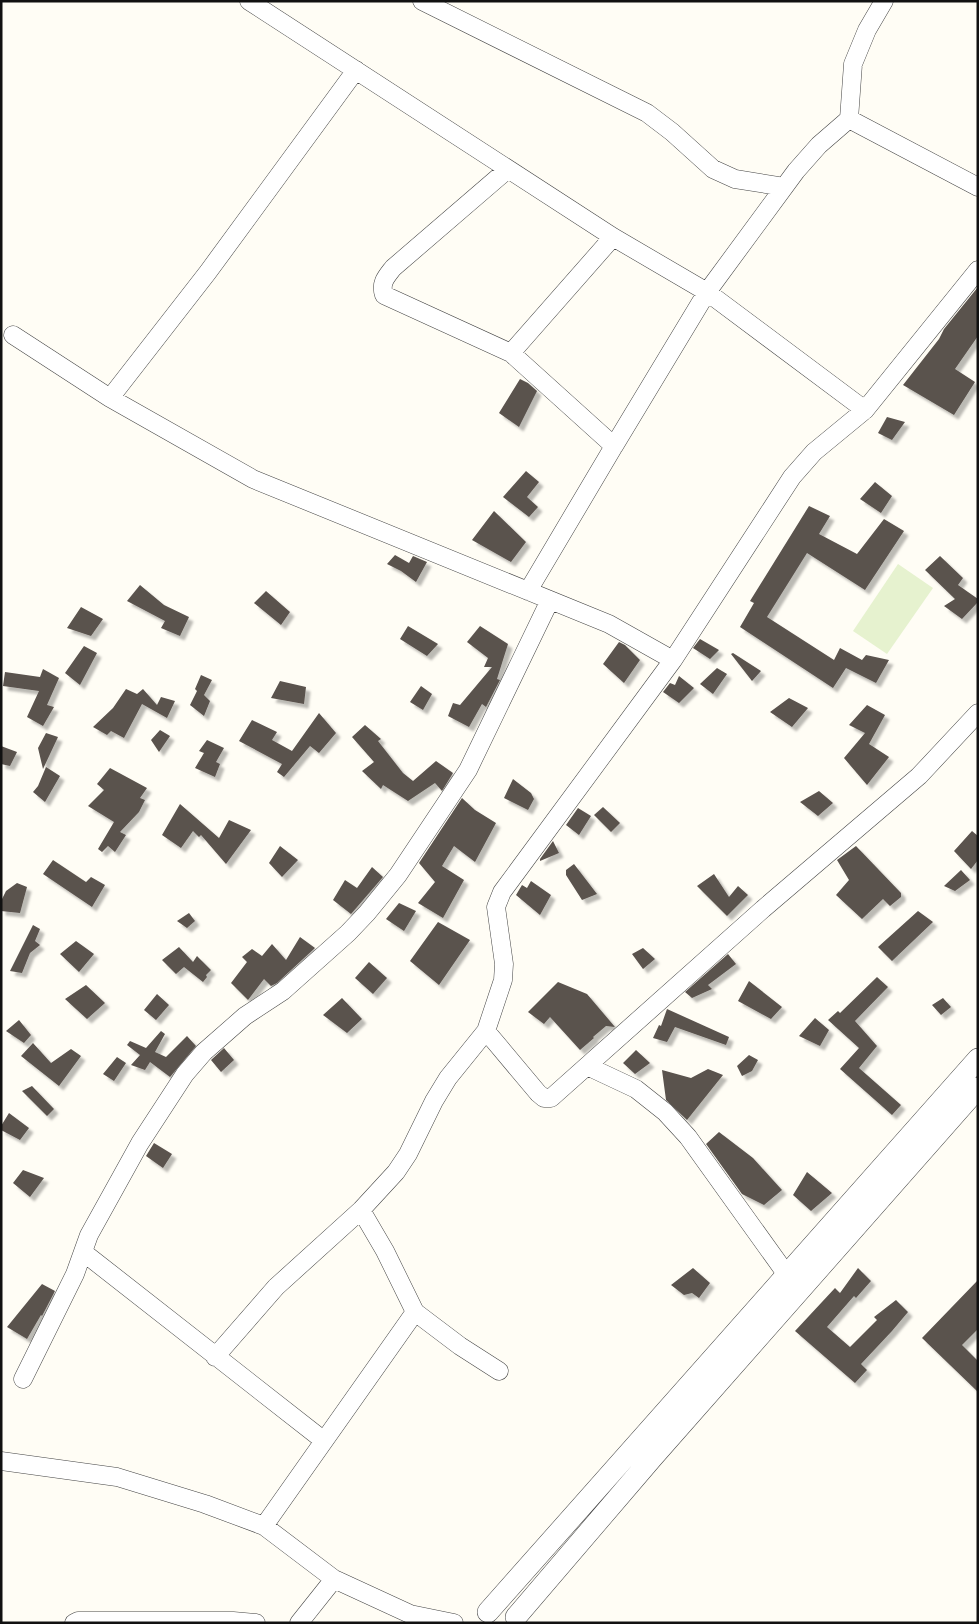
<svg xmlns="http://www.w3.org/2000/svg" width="979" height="1624" font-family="Georgia,serif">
  <defs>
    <filter id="shadow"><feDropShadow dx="4.5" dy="4.5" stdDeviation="1" flood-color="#0004"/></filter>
  </defs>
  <rect width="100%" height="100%" fill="#fffdf5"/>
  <path fill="#e6f2cf" d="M898,564L933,588L887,654L853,631Z"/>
  <path fill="#5a524d" filter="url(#shadow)" d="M978,287V336L955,369L975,382L954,415L903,385L939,339L944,329Z
    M520,379L528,383L537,391L519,427L499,413Z
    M887,417L905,422L892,440L878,433Z
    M526,471L539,482L527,497L538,507L529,517L503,497Z
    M875,482L892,496L881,513L860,499Z
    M809,506L830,516L819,534L857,554L884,519L904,531L865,590L807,553L767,617L834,660L840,648L862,660L866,655L889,660L876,683L846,668L833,688L740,627L754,603L750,601Z
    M494,511L526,542L511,562L472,540Z
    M395,555L409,563L413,556L427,562L416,582L401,571L387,564Z
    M940,556L963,578L958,585L978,599V602L962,619L944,606L955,599L925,570Z
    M140,585L164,605L189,617L180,636L161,628L165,621L127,601Z
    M266,591L290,612L281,625L254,603Z
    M81,607L103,619L91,636L67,628Z
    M408,626L438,644L427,656L400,639Z
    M480,626L508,644L497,679L500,680L486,707L482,704L469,727L448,716L453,703L460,705L492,667H484L488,658L467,642Z
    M700,639L719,650L710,659L693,648Z
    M619,642L625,645L640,660L624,683L603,664Z
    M84,646L97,653L80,685L65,673Z
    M733,653L761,671L752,681L731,654Z
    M717,668L727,674L713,694L700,684Z
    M43,669L59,678L47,705L54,707L43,726L27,717L39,691L3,686L5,672L40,677Z
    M201,675L212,680L204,695L210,701L204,716L190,705L197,691L195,689Z
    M679,676L694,688L679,703L663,692L670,683L675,685Z
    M280,681L306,687L304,704L271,698Z
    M421,686L432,694L423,710L410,702Z
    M126,689L137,694L143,689L157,705L161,697L175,701L167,718L142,704L124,738L111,731L107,735L93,727L113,708Z
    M789,698L808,708L792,727L770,712Z
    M867,705L885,715L869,744L889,757L867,785L844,758L865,733L849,725Z
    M319,713L336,733L319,753L310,746L284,777L277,772L282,764L239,741L252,720L277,732L272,740L292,751Z
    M365,725L381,739L378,741L403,773L413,781L436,761L453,773L442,791L435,783L408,801L383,785L381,789L362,771L374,762L352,737Z
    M160,730L170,736L159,752L151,740Z
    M46,733L58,737L43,769L38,748Z
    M207,740L224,748L216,762L220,764L215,777L195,768L204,753L199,751Z
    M1,746L17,752L10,766L1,764Z
    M46,767L60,776L45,802L33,792L38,786Z
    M110,768L147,788L140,798L145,800L139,812L120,832L126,835L115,852L108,846L102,852L98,849L114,822L88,806L104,790L97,784Z
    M513,779L531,793L534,799L528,810L504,798Z
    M819,791L833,803L818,816L800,802Z
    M462,798L475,810L496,823L475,862L454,846L442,866L464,880L443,918L418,903L435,882L419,863Z
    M180,804L219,838L229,820L251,830L226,864L201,835L199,837L193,831L181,848L162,835Z
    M603,807L620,823L611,832L594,815Z
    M578,808L591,816L579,835L566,825Z
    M972,831L978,836V860L971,869L954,851Z
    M553,841L559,853L540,861V859Z
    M280,846L298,860L282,877L269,863Z
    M856,846L901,893V897L890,906L883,899L862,919L836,895L849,880L837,860Z
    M53,860L86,882L91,877L105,885L92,907L43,874Z
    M574,864L597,894L582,900L566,875V870Z
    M372,867L383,877L351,914L333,900L345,880L357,888Z
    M961,870L970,880L955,891L944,886Z
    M714,874L729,897L738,886L748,895L727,916L697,886Z
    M531,881L551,895L540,915L516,895L522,885L527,888Z
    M17,883L27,887L20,913L1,911V901L6,891Z
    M399,903L416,911L404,931L386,919Z
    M918,911L933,922L892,961L878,947Z
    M189,913L195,921L187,928L177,921Z
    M438,922L470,940L439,985L410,961Z
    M33,925L40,929L35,941L40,945L30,953L22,973L10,971Z
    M300,937L315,948L277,983L271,986L264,979L248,1000L231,983L247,962L242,957L252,949L262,956L272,944L286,960Z
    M76,941L94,954L79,972L60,954Z
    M179,947L193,962L197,956L211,970L206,975L207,977L203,982L184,967L176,974L162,960Z
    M643,948L655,959L643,969L632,954Z
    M728,954L736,964L708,985L712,989L692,998L685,992Z
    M369,962L387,978L373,994L355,978Z
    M877,977L888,987L855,1021L877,1046L859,1068L901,1105L892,1115L840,1069L859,1048L828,1020L838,1011L840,1013Z
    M749,981L782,1007L771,1019L738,1001Z
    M558,982L587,994L615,1027L606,1026L593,1037L594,1038L580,1050L550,1017L544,1024L528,1012Z
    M86,985L105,1003L87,1019L65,999Z
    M157,994L169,1005L156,1020L144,1010Z
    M342,998L362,1019L347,1033L323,1015Z
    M943,998L951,1007L941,1015L932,1005Z
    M667,1009L729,1037L726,1045L675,1027L667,1042L653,1038L659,1025L661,1026Z
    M815,1018L829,1030L820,1046L799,1036Z
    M19,1020L31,1035L24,1043L6,1031Z
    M161,1031L165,1034L155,1052L166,1057L187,1036L196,1046L170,1077L150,1062L145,1070L131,1065L140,1055L127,1045L130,1041L146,1048Z
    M33,1043L51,1063L71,1049L81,1056L59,1086L21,1056Z
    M224,1048L234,1060L221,1072L211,1060Z
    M636,1050L650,1063L635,1074L623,1063Z
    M749,1055L758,1060L752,1071L742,1076L737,1066Z
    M117,1057L126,1063L114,1081L103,1074Z
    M708,1069L723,1075L687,1120L666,1100L662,1070L691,1078Z
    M32,1086L54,1109L47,1116L22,1091Z
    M9,1113L29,1128L20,1140L1,1130V1126Z
    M719,1132L753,1158L782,1190L764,1205L742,1194L706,1144Z
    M154,1143L172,1154L163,1168L146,1156Z
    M23,1170L44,1178L30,1197L13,1183Z
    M807,1172L832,1193L811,1211L793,1195Z
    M693,1268L710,1283L699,1298L692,1293L684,1295L671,1285Z
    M858,1268L871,1281L856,1298L854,1296L827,1327L850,1347L877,1320L874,1317L896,1300L908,1312L892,1331L861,1364L867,1370L855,1383L795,1331L835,1288L840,1293Z
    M978,1280V1329L962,1345L978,1361V1392L922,1338Z
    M42,1284L55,1291L42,1316L41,1315L27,1339L7,1327Z"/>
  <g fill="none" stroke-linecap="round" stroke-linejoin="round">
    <defs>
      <path id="minor" d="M249,1L613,237L707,292L865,410
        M422,1L647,113L672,132L713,169L735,179L784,187
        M849,119L978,187
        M508,169L393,268C386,277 380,283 384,295L511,353L614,446L528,591
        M13,335L110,398L253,479L609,624L673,660
        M511,353L613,237
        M110,398L208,272L356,70
        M614,446L707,292L796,171L819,145L849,119L853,64L867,30L884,1
        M486,1031L538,1093L544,1098H551L763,909L919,776L978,713
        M587,1066L636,1089L665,1112L688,1137L787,1275
        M361,1210L385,1251L415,1312L460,1346L499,1371
        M83,1252L323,1440
        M215,1357L276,1287L361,1210L396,1172L408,1154L434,1101L448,1078L486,1031L503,980L504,964L496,907L502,892L673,660L792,477L814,452L865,410L978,270
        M23,1379L75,1274L89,1235L140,1143L185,1074L204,1052L245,1016L283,991L348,933L367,913L398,875L468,770L550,600
        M1,1461L117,1477L205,1504L264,1526L334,1579
        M264,1526L415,1312
        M74,1623L78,1621H233L256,1623
        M299,1623L334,1579L410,1614L454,1623"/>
      <path id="tertiary" d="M488,1612L978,1059
        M516,1617L652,1458L978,1088"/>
    </defs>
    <use href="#minor" stroke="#444" stroke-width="19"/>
    <use href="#tertiary" stroke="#444" stroke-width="22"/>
    <use href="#minor" stroke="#fff" stroke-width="18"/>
    <use href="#tertiary" stroke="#fff" stroke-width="21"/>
  </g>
  <rect width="979" height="1624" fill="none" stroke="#111111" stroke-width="5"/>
</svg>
